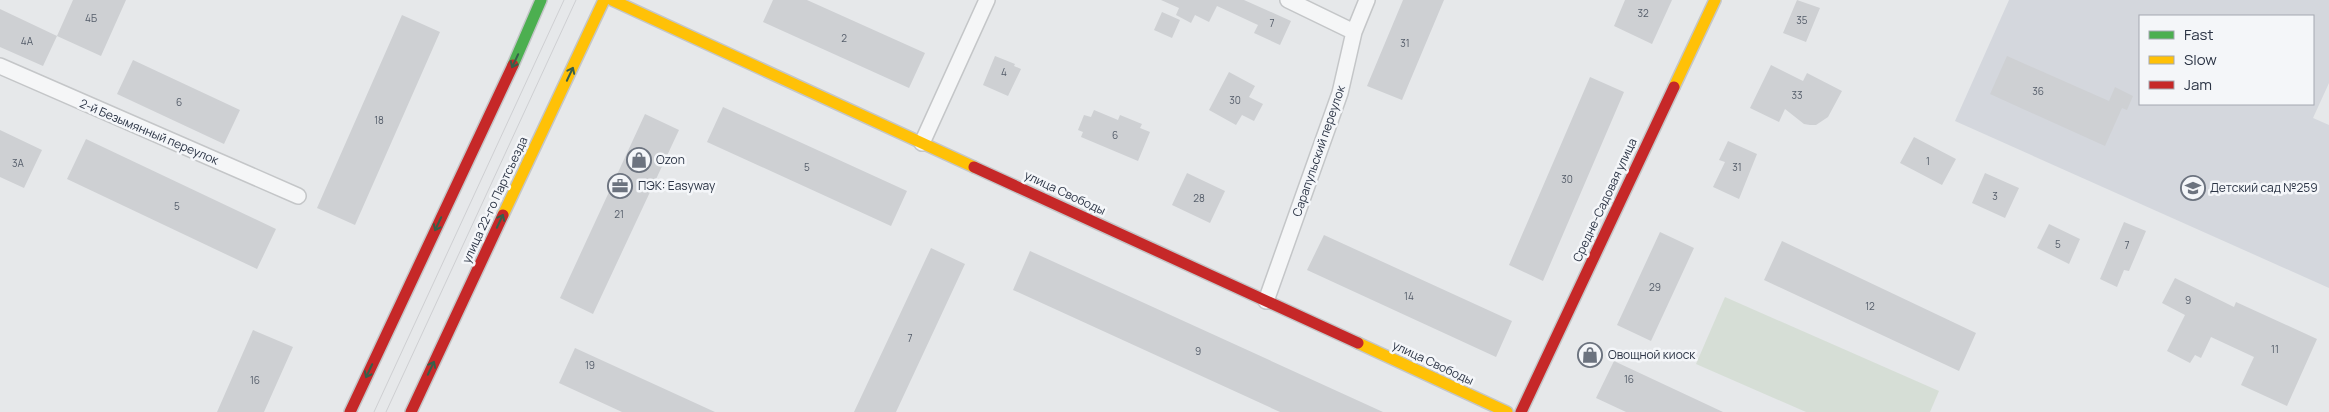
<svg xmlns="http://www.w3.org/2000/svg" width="2329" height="412" font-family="Manrope,sans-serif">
  <rect width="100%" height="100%" fill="#e6e8ea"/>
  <path fill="#d4d7dd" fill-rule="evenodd" d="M2009,0H2329V83L2313,118L2329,125V288L1955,121ZM2140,16H2313V104H2140Z"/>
  <path fill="#d6ded6" d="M1725,297L1939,391L1930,412H1806L1696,364Z"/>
  <path fill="#ced0d3" d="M73,0H126L101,56L57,36Z
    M773,0H807L925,53L909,88L763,22Z
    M1161,0H1244L1291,21L1280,45L1254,33L1258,25L1217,6L1209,22L1195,15L1191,23L1176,15L1179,8Z
    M1403,0H1444L1402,100L1367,86Z
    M1625,0H1672L1652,44L1614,26Z
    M1797,0L1820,8L1806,42L1783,33Z
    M0,9L57,36L43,66L0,47Z
    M1162,12L1180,20L1172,38L1154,30Z
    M402,15L440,32L355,225L317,208Z
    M995,56L1015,64L1014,66L1021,69L1008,96L983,85Z
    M2007,56L2109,101L2115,87L2133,96L2127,110L2122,108L2105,146L1990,94Z
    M133,60L240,110L224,144L117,94Z
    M1771,65L1803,81L1807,73L1842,91L1828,117L1816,125H1810L1804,124L1785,109L1779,122L1750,108Z
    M1229,72L1255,86L1249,97L1263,104L1254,121L1242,115L1236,125L1209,110Z
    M1590,77L1624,92L1543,281L1509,265Z
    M723,107L907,191L891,226L707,142Z
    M1094,110L1118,120L1120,115L1142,124L1140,128L1150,132L1138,161L1081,137L1083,132L1078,130L1084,115L1091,117Z
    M645,114L679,130L593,314L560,298Z
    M0,130L42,150L24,188L0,177Z
    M1914,137L1956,159L1942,185L1900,163Z
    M86,139L276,229L257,269L67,179Z
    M1728,141L1757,154L1739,199L1713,187L1725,162L1719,160Z
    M1187,173L1225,191L1210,223L1172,205Z
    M1985,173L2019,188L2005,218L1972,203Z
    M2124,222L2146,231L2129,271L2124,270L2117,287L2100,279Z
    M2049,224L2080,239L2069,264L2037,248Z
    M1660,232L1694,248L1651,341L1617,325Z
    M1324,235L1512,321L1496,357L1307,270Z
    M1782,241L1976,333L1959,371L1764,280Z
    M931,248L965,264L896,412H854Z
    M1030,251L1383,412H1280L1013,290Z
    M2175,278L2234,307L2236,302L2317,339L2287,406L2241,385L2254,357L2211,337L2201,358L2195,355L2190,363L2167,351L2185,315L2162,303Z
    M253,330L293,347L264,412H217Z
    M575,348L715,412H622L559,383Z
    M1614,361L1723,412H1626L1596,398Z"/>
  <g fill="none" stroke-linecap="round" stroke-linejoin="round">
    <defs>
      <path id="street" d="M1288,0L1354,32
        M0,66L298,196
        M922,143L987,0
        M1266,301L1340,93L1354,32L1367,0"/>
      <path id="fast" d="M513,65L541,0"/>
      <path id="slow" d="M612,0L974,167
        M1674,87L1715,0
        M503,215L604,0
        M1358,343L1507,412"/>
      <path id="jam" d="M974,167L1358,343
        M350,412L513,65
        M411,412L503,215
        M1521,412L1674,87"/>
    </defs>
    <use href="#street" stroke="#c4c6c8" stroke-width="18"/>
    <use href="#fast" stroke="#c4c6c8" stroke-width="14"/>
    <use href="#slow" stroke="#c4c6c8" stroke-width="14"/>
    <use href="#jam" stroke="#c4c6c8" stroke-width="14"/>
    <use href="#street" stroke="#f5f6f7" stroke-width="15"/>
    <use href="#fast" stroke="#4caf50" stroke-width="11"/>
    <use href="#slow" stroke="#ffc107" stroke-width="11"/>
    <use href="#jam" stroke="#c62828" stroke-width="11"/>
    <path stroke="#cecfd2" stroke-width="1" d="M374,412L564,0
      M386,412L576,0"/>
  </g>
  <defs><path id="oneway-shaft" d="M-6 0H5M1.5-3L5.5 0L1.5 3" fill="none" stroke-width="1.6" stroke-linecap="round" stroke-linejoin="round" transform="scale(1.25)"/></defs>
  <g stroke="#375f49">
    <use href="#oneway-shaft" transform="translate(515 61) rotate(115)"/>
    <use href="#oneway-shaft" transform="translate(570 74) rotate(-65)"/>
    <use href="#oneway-shaft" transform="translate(500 221) rotate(-65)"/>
    <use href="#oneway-shaft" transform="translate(438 224) rotate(115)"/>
    <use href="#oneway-shaft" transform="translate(431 368) rotate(-65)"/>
    <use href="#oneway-shaft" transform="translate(369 371) rotate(115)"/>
  </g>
  <defs>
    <symbol id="shop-ring" viewBox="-11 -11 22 22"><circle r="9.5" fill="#f4f6f9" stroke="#6c737f" stroke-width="1.5"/><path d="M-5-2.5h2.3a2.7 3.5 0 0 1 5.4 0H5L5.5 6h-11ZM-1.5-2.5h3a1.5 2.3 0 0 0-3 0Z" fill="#6c737f"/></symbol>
    <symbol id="office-ring" viewBox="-11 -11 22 22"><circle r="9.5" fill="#f4f6f9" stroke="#6c737f" stroke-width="1.5"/><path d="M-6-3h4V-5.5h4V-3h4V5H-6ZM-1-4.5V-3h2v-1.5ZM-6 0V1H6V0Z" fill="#6c737f"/></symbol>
    <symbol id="school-ring" viewBox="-11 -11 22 22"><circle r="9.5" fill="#f4f6f9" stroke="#6c737f" stroke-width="1.5"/><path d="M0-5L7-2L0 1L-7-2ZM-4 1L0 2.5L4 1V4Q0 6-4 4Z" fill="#6c737f"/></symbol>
  </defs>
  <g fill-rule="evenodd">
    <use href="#shop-ring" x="625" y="146" width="28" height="28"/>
    <use href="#office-ring" x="606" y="172" width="28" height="28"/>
    <use href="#school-ring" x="2179" y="174" width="28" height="28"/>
    <use href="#shop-ring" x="1576" y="341" width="28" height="28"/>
  </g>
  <g text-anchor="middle" stroke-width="5" stroke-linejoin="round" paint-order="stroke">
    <g font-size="10" fill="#545c69">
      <text x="1643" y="17">32</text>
      <text x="91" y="22">4Б</text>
      <text x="1802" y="24">35</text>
      <text x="1272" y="27">7</text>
      <text x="844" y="42">2</text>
      <text x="27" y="45">4А</text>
      <text x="1405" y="47">31</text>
      <text x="1004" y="76">4</text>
      <text x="2038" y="95">36</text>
      <text x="1797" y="99">33</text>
      <text x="1235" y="104">30</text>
      <text x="179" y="106">6</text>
      <text x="379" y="124">18</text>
      <text x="1115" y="139">6</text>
      <text x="1928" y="165">1</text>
      <text x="18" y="167">3А</text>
      <text x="807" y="171">5</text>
      <text x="1737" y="171">31</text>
      <text x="1567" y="183">30</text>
      <text x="1995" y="200">3</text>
      <text x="1199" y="202">28</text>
      <text x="177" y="210">5</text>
      <text x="619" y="218">21</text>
      <text x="2058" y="248">5</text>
      <text x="2127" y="249">7</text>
      <text x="1655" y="291">29</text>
      <text x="1409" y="300">14</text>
      <text x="2188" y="304">9</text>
      <text x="1870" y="310">12</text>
      <text x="910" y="342">7</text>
      <text x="2275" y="353">11</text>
      <text x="1198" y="355">9</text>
      <text x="590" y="369">19</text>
      <text x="1629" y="383">16</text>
      <text x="255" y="384">16</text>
    </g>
    <g font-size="12" fill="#2b3445" stroke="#f4f6f9">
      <text transform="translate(149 132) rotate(23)" y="4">2-й Безымянный переулок</text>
      <text transform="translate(1319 151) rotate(-71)" y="4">Сарапульский переулок</text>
      <text transform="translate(1065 193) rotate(25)" y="4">улица Свободы</text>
      <text transform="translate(495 200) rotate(-65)" y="4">улица 22-го Партсъезда</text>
      <text transform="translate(1605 200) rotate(-65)" y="4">Средне-Садовая улица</text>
      <text transform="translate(1433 363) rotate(25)" y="4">улица Свободы</text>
    </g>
    <g font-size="12" fill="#2b3445" stroke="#f4f6f9" text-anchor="start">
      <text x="656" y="164">Ozon</text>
      <text x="638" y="190">ПЭК: Easyway</text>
      <text x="2210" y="192">Детский сад №259</text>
      <text x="1608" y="359">Овощной киоск</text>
    </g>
  </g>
  <rect x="2139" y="15" width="175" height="90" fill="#f4f6f9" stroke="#a4a8b1"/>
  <rect x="2149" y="31" width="25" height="8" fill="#4caf50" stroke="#a4a8b1"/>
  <text x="2184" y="40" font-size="15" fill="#2b3445">Fast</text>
  <rect x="2149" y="56" width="25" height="8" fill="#ffc107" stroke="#a4a8b1"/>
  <text x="2184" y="65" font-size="15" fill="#2b3445">Slow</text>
  <rect x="2149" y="81" width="25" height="8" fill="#c62828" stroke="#a4a8b1"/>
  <text x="2184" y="90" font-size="15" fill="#2b3445">Jam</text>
</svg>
